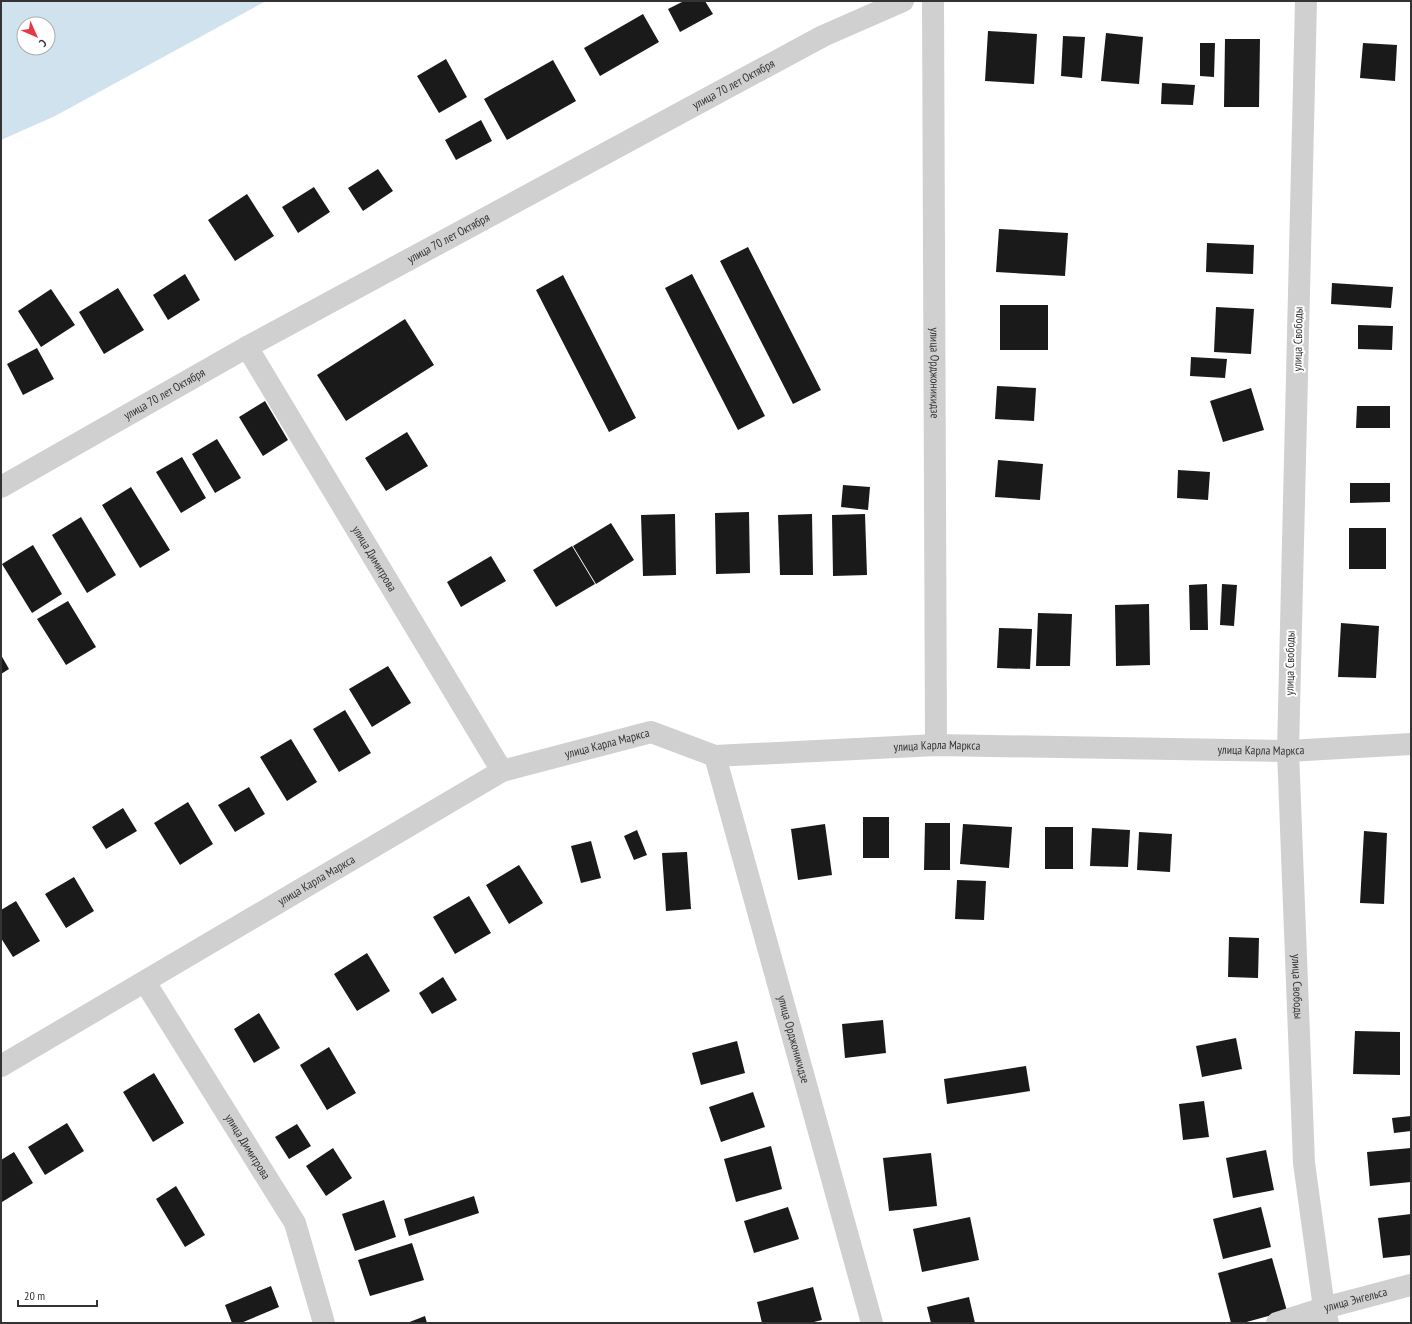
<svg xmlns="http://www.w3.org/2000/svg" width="1412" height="1324" font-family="'PT Sans Narrow',sans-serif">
  <rect width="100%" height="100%" fill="#fff"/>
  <path fill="#cfe2ee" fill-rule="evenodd" d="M1,1H266L55,116L1,140ZM24,24H48V48H24Z"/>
  <path fill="#1a1a1a" d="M684,1H705L713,14L680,32L668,9Z
    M643,14L659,42L600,76L584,48Z
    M988,31L1037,34L1034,84L985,81Z
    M1106,33L1143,37L1139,84L1101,81Z
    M1063,36L1085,37L1082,78L1061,76Z
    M1225,39H1260L1259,107H1224Z
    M1200,43H1215L1214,77L1200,76Z
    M1363,43L1397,45L1395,81L1360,78Z
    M446,59L467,97L439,113L417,76Z
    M553,60L576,101L507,140L484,99Z
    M1162,83L1195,85L1193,105L1161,104Z
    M481,120L492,141L456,160L445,140Z
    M378,169L393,191L363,211L348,188Z
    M314,187L330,212L298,233L282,207Z
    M247,194L274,236L235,261L208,220Z
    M999,229L1068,233L1065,276L996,272Z
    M1207,243L1254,245L1253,274L1206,272Z
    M748,247L821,390L793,404L720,261Z
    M185,274L200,300L168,320L153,295Z
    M692,274L765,416L738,430L665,288Z
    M563,275L636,418L609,432L536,290Z
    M1332,283L1393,287L1391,308L1331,304Z
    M118,288L144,330L104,354L79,312Z
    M51,289L75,325L41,347L18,311Z
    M1000,305H1048V350H1000Z
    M1216,307L1254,309L1251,354L1214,352Z
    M405,319L434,365L346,421L317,375Z
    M1358,325L1393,326L1392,350L1358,349Z
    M37,348L54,379L23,395L7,364Z
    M1191,357L1227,359L1225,378L1190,376Z
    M997,386L1036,388L1034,421L995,419Z
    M1251,388L1264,430L1223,442L1210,401Z
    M265,401L288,440L263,456L239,417Z
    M1357,406H1390V428H1356Z
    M407,432L428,466L386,491L365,458Z
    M217,439L241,478L215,493L192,454Z
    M182,457L206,498L181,513L156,472Z
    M998,460L1043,464L1040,500L995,497Z
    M1178,470L1210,472L1208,500L1177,498Z
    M1350,483H1390V502L1350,503Z
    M843,485L870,487L868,510L841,507Z
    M131,487L170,550L140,568L102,505Z
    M749,512L750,573L716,574L715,513Z
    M675,514L676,575L643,576L641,515Z
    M812,514L813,575H780L778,515Z
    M865,514L867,575L833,576L832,515Z
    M81,517L116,575L87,593L52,535Z
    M611,523L634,560L596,584L573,546Z
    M1349,528H1386V569H1349Z
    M33,545L62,594L32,613L2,564Z
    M572,546L595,584L556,607L533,570Z
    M491,556L506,581L461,607L447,582Z
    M1207,584L1208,630H1190L1189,585Z
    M1222,584L1237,585L1234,626L1220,625Z
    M68,601L96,647L66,665L37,619Z
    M1149,604L1150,665L1116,666L1115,605Z
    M1038,613L1072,614L1070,666H1036Z
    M1341,623L1379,626L1376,678L1338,677Z
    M999,628L1032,629L1030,669L997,668Z
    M1,655L9,669L1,674Z
    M388,666L411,703L372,727L349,689Z
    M345,710L371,753L339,772L313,729Z
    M291,739L317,782L287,801L260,757Z
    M249,787L265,814L235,832L218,805Z
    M188,802L213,844L180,865L154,823Z
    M123,808L137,831L106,849L92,827Z
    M863,817H889V858H863Z
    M925,823H950V870H924Z
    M825,824L832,875L798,880L791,829Z
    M963,824L1012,827L1009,868L960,864Z
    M1045,827H1073V869H1045Z
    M1092,828L1130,830L1128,867L1090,866Z
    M637,830L647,855L634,860L624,836Z
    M1364,831L1387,833L1384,904L1360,903Z
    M1139,832L1172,834L1170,872L1137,870Z
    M591,841L601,878L581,883L571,846Z
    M687,852L691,909L666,911L662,853Z
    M519,865L543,903L509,924L486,885Z
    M74,877L94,911L66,928L45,894Z
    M957,880L986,881L984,920L955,919Z
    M469,896L491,933L455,954L433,917Z
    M16,901L40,941L13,957L1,938V910Z
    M1229,937L1259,938L1258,978L1228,977Z
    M367,953L390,991L357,1011L334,974Z
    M443,977L457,1000L432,1014L419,993Z
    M259,1013L280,1048L254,1063L234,1029Z
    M883,1020L886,1053L845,1058L842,1024Z
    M1355,1031L1400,1032V1075L1353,1074Z
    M1236,1038L1242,1069L1202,1077L1196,1046Z
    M737,1041L745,1073L701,1085L692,1053Z
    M329,1047L356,1093L327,1110L300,1065Z
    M1026,1066L1030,1091L947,1104L944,1079Z
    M154,1073L184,1123L153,1142L123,1092Z
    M753,1092L765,1127L721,1142L709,1107Z
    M1204,1101L1209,1137L1183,1140L1179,1104Z
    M1411,1116V1131L1394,1133L1392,1118Z
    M67,1123L84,1151L45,1175L28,1147Z
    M297,1124L311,1146L289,1159L275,1137Z
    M771,1146L782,1189L736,1202L724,1159Z
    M333,1148L352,1178L326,1196L306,1166Z
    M1411,1148V1182L1370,1186L1367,1152Z
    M1266,1150L1274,1190L1233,1198L1226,1158Z
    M14,1152L33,1183L2,1202L1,1200V1160Z
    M931,1153L937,1206L889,1211L883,1158Z
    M176,1186L205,1235L185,1247L156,1199Z
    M474,1196L479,1213L409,1236L404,1219Z
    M384,1200L396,1237L355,1251L342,1214Z
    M788,1207L799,1239L754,1253L744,1221Z
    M1261,1207L1271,1247L1223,1259L1213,1219Z
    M1411,1214V1255L1383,1258L1378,1218Z
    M970,1217L979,1260L922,1272L913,1229Z
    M412,1243L424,1280L370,1296L358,1260Z
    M1272,1258L1287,1311L1243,1323H1231L1218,1273Z
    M271,1286L279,1307L241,1323H232L225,1305Z
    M813,1287L822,1320L810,1323H762L757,1302Z
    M969,1297L975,1323H931L927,1307Z
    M425,1316L427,1323H407Z"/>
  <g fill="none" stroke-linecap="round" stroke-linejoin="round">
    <g stroke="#d0d0d0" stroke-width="22">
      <path id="s1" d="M933,1L936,745"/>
      <path id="s2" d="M1306,1L1288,751L1304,1163L1324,1308L1328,1323"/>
      <path id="s3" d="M247,347L502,771"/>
      <path id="s4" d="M1,487L247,347L823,36L903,1"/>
      <path id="s5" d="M715,756L872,1323"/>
      <path id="s6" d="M145,982L295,1223L324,1323"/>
      <path id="s7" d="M1,1066L502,771L651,732L715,756L936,745L1288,751L1411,744"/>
      <path id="s8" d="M1277,1323L1324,1308L1411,1285"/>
    </g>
  </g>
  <g text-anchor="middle" stroke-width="4" stroke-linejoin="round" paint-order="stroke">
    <g font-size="12" fill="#333" stroke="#fff">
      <text dy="4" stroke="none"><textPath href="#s4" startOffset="836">улица 70 лет Октября</textPath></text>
      <text dy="4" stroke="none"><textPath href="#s4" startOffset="512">улица 70 лет Октября</textPath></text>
      <text transform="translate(1298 339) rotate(-89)" y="4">улица Свободы</text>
      <text dy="4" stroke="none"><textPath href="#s1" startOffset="372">улица Орджоникидзе</textPath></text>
      <text dy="4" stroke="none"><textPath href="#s4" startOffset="188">улица 70 лет Октября</textPath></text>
      <text dy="4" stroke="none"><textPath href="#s3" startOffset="247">улица Димитрова</textPath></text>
      <text transform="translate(1290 663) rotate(-89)" y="4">улица Свободы</text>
      <text dy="4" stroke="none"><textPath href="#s7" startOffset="690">улица Карла Маркса</textPath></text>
      <text dy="4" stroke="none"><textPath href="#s7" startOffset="1026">улица Карла Маркса</textPath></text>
      <text dy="4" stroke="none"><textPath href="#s7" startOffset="1350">улица Карла Маркса</textPath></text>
      <text dy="4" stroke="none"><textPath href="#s7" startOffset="366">улица Карла Маркса</textPath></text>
      <text dy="4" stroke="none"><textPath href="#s2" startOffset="986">улица Свободы</textPath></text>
      <text dy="4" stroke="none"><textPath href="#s5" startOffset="294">улица Орджоникидзе</textPath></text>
      <text dy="4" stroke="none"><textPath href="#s6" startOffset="194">улица Димитрова</textPath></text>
      <text dy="4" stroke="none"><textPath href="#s8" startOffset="82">улица Энгельса</textPath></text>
    </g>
  </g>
  <rect width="1412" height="1324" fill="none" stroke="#333333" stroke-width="4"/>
  <g transform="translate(36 36) rotate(135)"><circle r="19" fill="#ffffff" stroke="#adadad"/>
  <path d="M0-3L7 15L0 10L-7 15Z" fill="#e63946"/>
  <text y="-6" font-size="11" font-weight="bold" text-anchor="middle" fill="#333333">С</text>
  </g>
  <path d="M18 1300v6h79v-6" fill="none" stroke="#333333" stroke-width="2"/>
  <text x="24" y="1300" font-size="12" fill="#333333" stroke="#ffffff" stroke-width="3" paint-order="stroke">20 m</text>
</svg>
